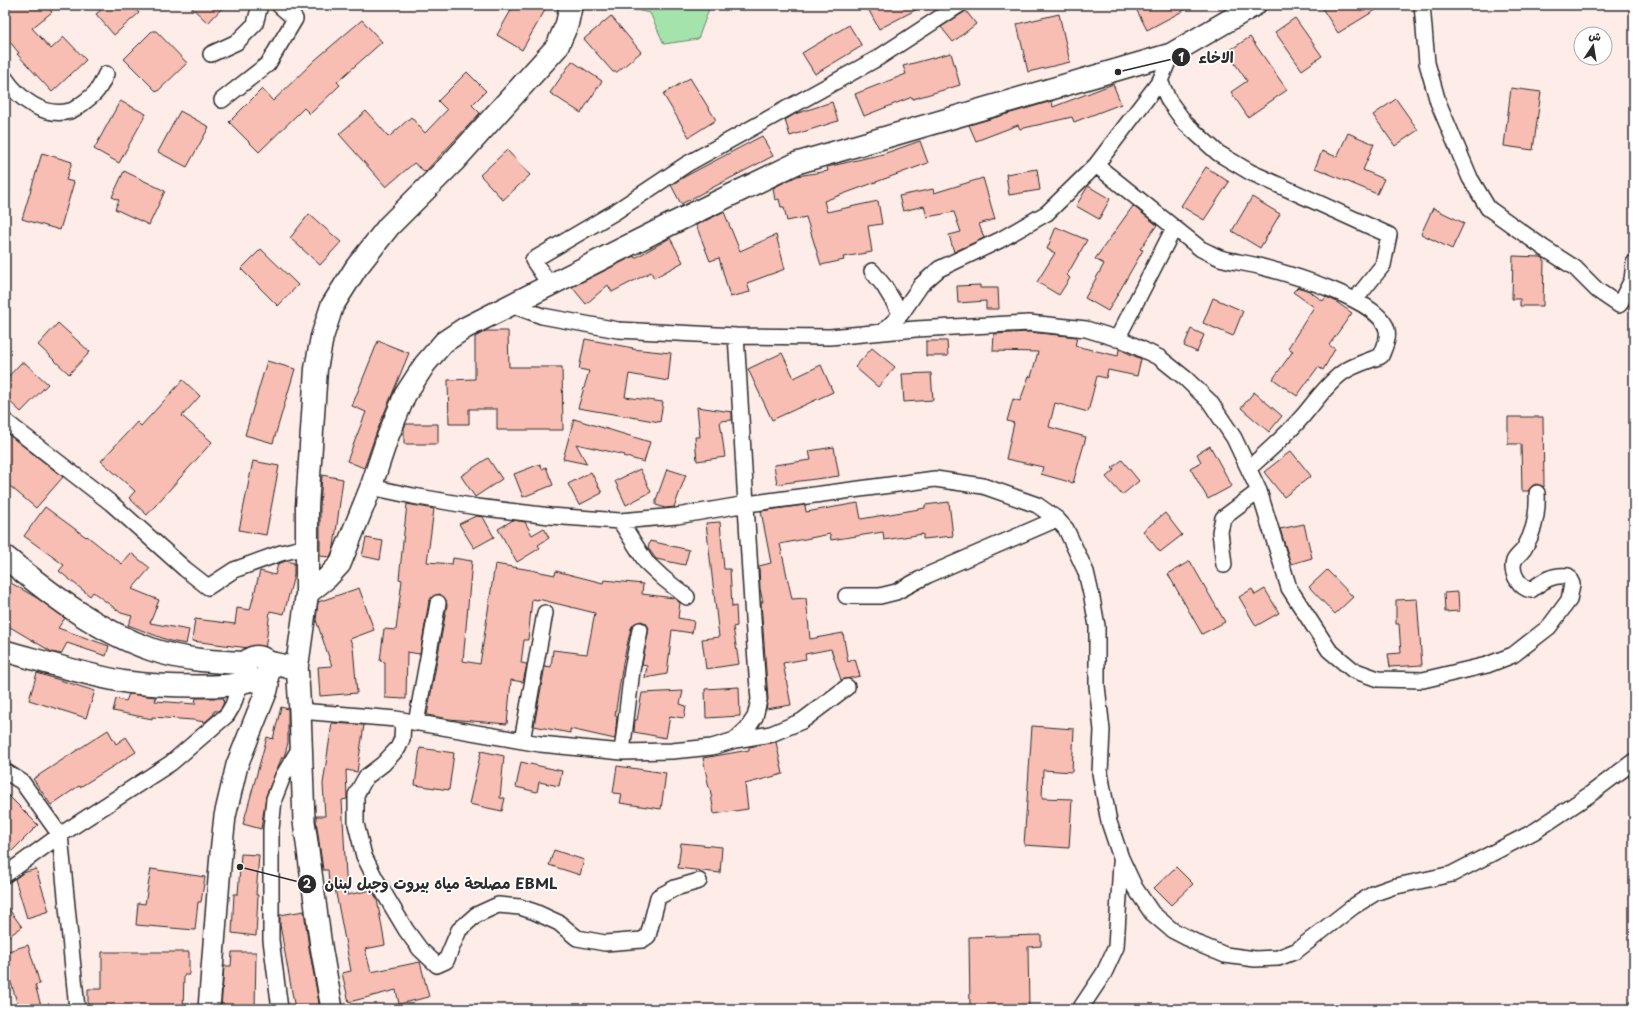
<svg xmlns="http://www.w3.org/2000/svg" width="1639" height="1014" font-family="'Playpen Sans','Playpen Sans Arabic',sans-serif">
  <rect width="100%" height="100%" fill="#fdece8"/>
  <filter id="ink" filterUnits="userSpaceOnUse"><feTurbulence type="fractalNoise" baseFrequency=".025" numOctaves="2"/><feDisplacementMap in="SourceGraphic" scale="8" xChannelSelector="R" yChannelSelector="G"/><feConvolveMatrix kernelMatrix="1 2 1 2 8 2 1 2 1" color-interpolation-filters="sRGB"/></filter>
  <g filter="url(#ink)">
    <path fill="#a4e4ac" stroke="#68886c" d="M611,5H709V9L698,39L664,44L650,13Z"/>
    <path fill="#f9beb3" stroke="#2b2b2b" d="M5,5H46L52,12L32,28L51,49L64,37L86,60L52,92L17,54L19,53L5,36Z
      M107,5H132L139,13L114,35L96,14Z
      M189,5H225L208,23Z
      M514,5H548L522,50L497,35Z
      M866,5H925L879,29Z
      M1134,5H1194L1147,30Z
      M1320,5H1384L1338,33Z
      M966,11L976,24L953,42L941,27Z
      M1059,14L1070,62L1028,72L1017,24Z
      M611,16L641,52L617,72H613L584,39Z
      M1295,18L1322,56L1302,70L1275,32Z
      M362,20L382,42L337,82L340,85L310,114L304,108L259,152L229,122L262,89L273,101L315,60Z
      M849,25L862,46L815,74L802,53Z
      M152,31H156L187,63L157,92L124,59Z
      M1250,37L1287,90L1248,117L1231,92L1247,81L1227,52Z
      M951,53L960,85L913,99L912,97L864,116L855,94L906,74L903,66Z
      M572,61L602,81L581,113L550,93Z
      M467,72L486,91L472,105L480,113L425,172L414,163L386,187L339,134L366,111L389,137L411,117L425,133L447,110L438,101Z
      M690,78L716,120L689,137L663,94Z
      M1113,84L1121,104L1074,122L1072,117L1020,129L1018,125L976,141L969,125L1052,101L1053,107Z
      M1511,88L1541,92L1533,150L1504,146Z
      M1396,99L1418,130L1395,146L1373,115Z
      M120,101L146,114L119,163L94,149Z
      M832,102L838,121L790,136L785,120L795,114Z
      M180,111L209,127L187,167L158,152Z
      M1348,133L1374,144L1363,170L1384,179L1377,194L1315,168L1322,151L1337,157Z
      M762,136L773,156L681,204L671,185L686,176Z
      M920,141L928,163L824,201L827,212L878,201L882,224L868,226L872,252L843,257L844,260L821,265L806,217L787,221L784,207H781L779,199L775,200L773,188L797,176L828,171L827,167L883,154Z
      M507,150L530,175L503,200L480,175Z
      M42,153L72,162L66,180L74,182L60,230L22,219Z
      M1206,167L1229,182L1204,220L1181,206Z
      M1037,169L1040,190L1009,195L1006,174Z
      M124,171L165,191L149,225L115,209L119,200L112,197Z
      M983,178L995,219L979,224L984,238L956,251L954,252L949,235L961,232L954,212L927,217L924,206L903,211L899,196L933,189L934,193Z
      M1088,186L1110,199L1099,219L1076,206Z
      M1252,197L1280,214L1260,248L1232,231Z
      M1133,206L1157,225L1140,249L1143,250L1108,311L1085,298L1104,264L1095,259Z
      M1433,208L1464,223L1452,249L1421,234Z
      M724,212L740,251L776,235L785,269L747,283L750,292L730,297L719,258L710,261L696,225Z
      M309,214L341,242L320,265L290,238Z
      M1056,227L1087,240L1067,275L1070,278L1059,295L1037,282L1055,253L1047,249Z
      M670,238L683,262L654,278L651,272L612,292L608,285L586,304L572,287L634,256L635,258Z
      M261,249L298,285L278,306L241,269Z
      M1513,256L1541,257L1544,259L1543,306H1520V299H1512Z
      M980,285V288H998L999,309H986V301L958,303L957,286Z
      M1298,287L1309,291L1323,301L1326,297L1335,301L1352,313L1329,345L1335,349L1323,370L1318,367L1297,396L1273,379L1293,351L1288,348L1314,307L1293,292Z
      M1213,298L1243,311L1233,336L1203,323Z
      M58,323L90,352L69,374L38,345Z
      M1191,329L1204,335L1197,352L1184,346Z
      M486,331H508L509,367H562L563,430H497V409H469V424H449L448,380L475,379V337Z
      M1029,332L1077,337L1075,346L1118,356L1119,349L1141,359L1137,376L1108,370L1106,378L1097,376L1088,412L1055,403L1049,427L1086,437L1073,483L1041,474L1043,467L1006,459L1014,423L1007,421L1013,399L1020,401L1029,376L1031,377L1038,352L993,351L994,334Z
      M585,339L633,348L632,349L671,353L668,381L629,374L625,397L663,402L660,422L578,408L589,371L579,369Z
      M378,341L409,353L377,431L364,468L347,461L366,412L352,406Z
      M926,341H947L948,356H926Z
      M872,348L895,367L878,387L855,367Z
      M782,353L794,378L821,365L833,392L772,420L748,369Z
      M267,361L295,369L273,443L245,435Z
      M21,363H25L48,384L21,412L5,397V380Z
      M931,373L933,400L904,402L902,374Z
      M183,380L200,396L182,416L212,442L147,515L129,498L135,491L101,461L137,422L141,426Z
      M1254,392L1282,416L1269,432L1241,408Z
      M697,407L732,412V420L720,421L725,457L697,461L695,437H700Z
      M1508,417H1543L1544,487L1536,484L1532,486L1528,491H1522L1521,444H1508Z
      M574,419L650,442L644,462L623,456L625,455L576,444L587,464L563,459Z
      M406,424H438V444H404V428Z
      M5,432L63,477L36,508L5,482Z
      M1210,446L1232,486L1208,499L1190,468L1201,462L1197,454Z
      M834,447L839,476L777,484L774,465L811,460L809,451Z
      M1291,451L1311,476L1284,497L1264,472Z
      M488,458L502,479L475,497L461,476Z
      M1122,460L1139,481L1122,495L1106,477L1114,470L1112,468Z
      M253,461L279,466L266,535L239,530Z
      M540,464L542,469L546,467L553,485L523,497L514,474Z
      M640,469L651,492L626,505L615,481Z
      M667,469L686,475L674,507L665,508L656,505V500Z
      M591,472L602,493L579,505L568,484Z
      M322,475L343,479L334,547L330,557L320,556V507Z
      M949,502L953,536L923,539V534L884,540L883,532L831,540L830,534L780,544L792,599L806,598L810,639L843,633L848,662L855,659L860,676L841,680L831,649L805,654L806,659L783,663L791,705L766,709L768,699L761,602H763L760,589L759,566L771,563L761,511L805,505L806,512L858,503L861,519L925,508V505Z
      M407,504L434,509L427,562L452,564L453,558L472,561L463,661L480,664L495,564L531,570L555,575L556,571L603,583L604,580L643,584L642,594L674,598L680,603L678,618L694,621L692,633L672,630L667,674L645,678L647,666L642,665L649,628L646,623L641,621L634,624L631,628L623,663L615,716H617L615,739L570,729V733L534,726L545,666L551,667L553,650L587,654L595,613L538,599V600L532,599L528,640H524L521,663L527,664L523,682L511,680L507,724L449,719L427,715L447,605L446,600L440,594L435,595L429,601L420,654L407,652L406,699L385,698V662L380,661L384,629L396,630L402,580L399,579Z
      M45,507L86,537L87,536L122,564L131,553L150,568L132,589L159,600L150,623L189,630L186,644L170,641L128,625L132,616L121,613L93,592L90,596L59,571L64,565L24,536Z
      M1165,513L1182,535L1160,552L1143,531Z
      M476,516L483,517L494,537L474,548L459,524Z
      M513,520L525,522L532,535L544,528L549,538L538,545L540,548L517,562L498,529Z
      M720,522L724,569H730L732,607L736,606L737,626L733,627L739,664L706,669L702,639L719,637L706,523Z
      M1304,524L1312,558L1291,564L1280,529Z
      M366,538L383,541L380,560L362,556Z
      M650,541L689,550L685,565L656,559L648,548Z
      M286,561L294,563V575L284,614L270,611L265,650L192,641L195,619L235,624L237,608L250,610L260,571L275,575L278,564Z
      M1190,561L1225,622L1202,634L1168,574Z
      M1327,570L1353,597L1335,614L1309,587Z
      M11,583L37,598L65,618L58,628L109,646L106,656L67,643L61,654L52,652L5,624V593Z
      M359,588L374,630L350,639L353,647L357,693L320,696L318,667L332,666L316,620L318,602Z
      M1252,589L1255,595L1265,589L1279,613L1256,626L1239,597Z
      M1458,592L1459,611L1445,612L1444,593Z
      M1417,599L1422,665L1390,667L1388,654L1401,653L1399,624H1396V600Z
      M37,673L95,691L86,718L29,700Z
      M739,687L740,716L706,718L705,689Z
      M683,691L680,704L686,706L684,718L670,716L666,738L634,732L635,720H637L642,693Z
      M129,694L156,697L155,701L195,704L196,698H224L223,705L220,709L218,711H214V714L205,722L193,720L152,717V719L113,711L116,699L126,701Z
      M281,707L288,709V743L284,757H282L266,796L261,829L243,824L267,737L273,739Z
      M332,723L364,725L357,772L346,770L347,799L342,800L347,895L372,890L377,899L385,945L365,949L371,972L420,962L429,997L399,1004L396,990L349,1002L342,973L351,971L334,883H329L328,870H323L316,820V816H325L323,784Z
      M1032,726L1074,729L1072,772L1043,770L1042,798L1072,799L1069,848L1024,845Z
      M108,730L116,744L126,737L136,752L80,787L79,786L51,805L33,779Z
      M776,742L783,774L745,784L748,809L714,814L710,788H709L703,758L749,750V747Z
      M420,748L454,753L449,790L415,785Z
      M481,751L504,756L500,798H505L502,811L469,804Z
      M521,762L562,771L559,786L539,782L537,792L516,787Z
      M617,766L666,773L661,809L620,803L622,794L613,793Z
      M5,792L38,825L5,858Z
      M681,843L722,847L720,873L678,868Z
      M554,850L584,860L580,875L549,865Z
      M241,854L259,855L256,895H258L256,936L232,933L234,894H238Z
      M1176,867L1193,884L1171,905L1154,888Z
      M36,869L49,911L27,918L15,879L23,873Z
      M151,869L205,877L201,902H198L195,930L136,925L138,903L145,904Z
      M5,904L22,927L5,939Z
      M304,911L309,948L320,1009H295L280,925V915Z
      M1041,935V946L1028,947L1029,1009H970L969,937Z
      M28,945L40,984L35,985L42,1009H19L5,963V952Z
      M102,952H189V975H184L183,1009H88V989H102Z
      M232,952H256L255,1009H221L224,966H231Z"/>
    <g fill="none" stroke-linecap="round" stroke-linejoin="round">
      <defs>
        <path id="street" d="M1422,5L1427,63L1438,102L1470,178L1488,208L1544,248L1575,268L1597,290L1619,305L1632,280L1634,263
          M211,54L237,42L255,24L260,5
          M5,78C19,99 44,118 70,111C75,110 91,97 95,93C100,88 103,80 106,74
          M1160,81L1169,101L1185,123L1218,153L1250,172L1389,235L1383,265L1355,300
          M222,100L268,64L295,19L279,5
          M1096,165L1201,249C1207,252 1214,255 1220,258C1234,262 1248,263 1262,267C1289,274 1381,300 1387,330C1389,339 1384,348 1381,356C1368,361 1353,365 1342,373C1326,385 1315,402 1302,417C1286,436 1267,452 1249,468
          M872,271L884,286L901,314
          M550,285L533,260L615,212L687,164L878,58L959,5
          M512,305L542,316L618,330L736,336L830,337L916,329L1029,323L1086,329L1125,341L1160,358L1185,378L1210,402L1234,438L1259,491L1289,588L1329,650L1353,670L1378,679L1423,680L1487,665L1513,655L1549,627L1569,600L1572,584L1568,576C1552,574 1543,581 1531,590C1520,588 1510,573 1514,561C1516,556 1523,552 1525,547C1535,530 1538,512 1537,493
          M883,332L901,314L921,285L939,269L1000,240L1047,213L1096,165L1160,81L1171,54
          M1117,339L1174,228
          M5,421L111,503L185,569L208,587L234,570L281,553L298,549L307,550
          M371,487L413,496L477,507L550,516L620,521L677,516L747,504L935,479L983,486L1037,505L1057,519L1066,529L1086,572L1092,598L1097,626V686L1102,730L1100,773L1109,822L1121,858L1135,888L1152,913L1172,930L1201,945L1225,955L1255,959L1278,958L1296,951L1354,906L1375,893L1392,887L1452,874L1535,831L1589,795L1634,761
          M620,521L646,562L663,578L687,597
          M1224,565L1220,532L1223,518L1259,491
          M846,596H880L896,592L928,575L1057,519
          M300,711L396,719L540,744L622,752L672,751L712,747L735,740L747,729L755,717L759,700C749,579 744,457 736,336
          M403,721L402,739L398,748L383,764L366,777L356,795V824L364,856L375,878L406,930L420,949L437,965L446,961L459,930L476,915L498,905L520,907L535,912L559,923L577,938L605,943L642,940L648,936L658,897L675,888L699,881
          M416,723L438,603
          M735,740L771,734L802,721L847,687
          M522,741L545,613
          M622,752L632,670L640,630
          M5,771L22,782L60,835L77,1009
          M5,875L60,835L171,763L227,715L233,705L240,684
          M280,1009L271,940V829L274,799L283,776L301,746
          M1080,1009L1104,973L1116,947L1121,863"/>
        <path id="secondary" d="M307,594L327,578L340,564L371,487L388,436L405,395L425,364L444,342L465,328L667,226L797,163L1171,54L1255,5
          M5,651C45,662 85,675 126,682C149,685 173,686 196,686C216,686 234,687 253,679
          M297,664L300,711L304,821L321,946L332,1009
          M209,1009L221,853L225,816L237,765L267,690L268,685L266,675"/>
        <path id="primary" d="M5,557C50,594 97,631 153,650C183,660 215,662 246,663
          M245 669a12 12 0 1 1 24 0a12 12 0 1 1-24 0Z
          M266,662L289,667L297,664L298,659L307,594V507L316,369L322,337L332,306L356,268L389,226L453,162L557,47L567,24L571,5"/>
      </defs>
      <use href="#street" stroke="#2b2b2b" stroke-width="18"/>
      <use href="#secondary" stroke="#2b2b2b" stroke-width="24"/>
      <use href="#primary" stroke="#2b2b2b" stroke-width="25"/>
      <use href="#street" stroke="#fff" stroke-width="15"/>
      <use href="#secondary" stroke="#fff" stroke-width="21"/>
      <use href="#primary" stroke="#fff" stroke-width="22"/>
    </g>
  </g>
  <path fill="none" stroke="#2b2b2b" stroke-width="1.5" d="M1118 72L1181 57M240 867L307 884"/>
  <g fill="#2b2b2b" stroke="#fff" stroke-width="1.5">
    <circle cx="1118" cy="72" r="4"/>
    <circle cx="240" cy="867" r="4"/>
    <circle cx="1181" cy="57" r="10"/>
    <circle cx="307" cy="884" r="10"/>
  </g>
  <g font-size="12" text-anchor="middle" font-weight="bold" fill="#fff">
    <text x="1181" y="62">1</text>
    <text x="307" y="888">2</text>
  </g>
  <g font-size="15" text-anchor="middle" font-weight="bold" fill="#2b2b2b" stroke="#fff" stroke-width="3.5" stroke-linejoin="round" paint-order="stroke">
    <text x="1216" y="63">الاخاء</text>
    <text x="441" y="889">مصلحة مياه بيروت وجبل لبنان EBML</text>
  </g>
  <rect width="1639" height="1014" fill="none" stroke="#fff" stroke-width="20"/>
  <rect x="10" y="10" width="1619" height="994" fill="none" stroke="#2b2b2b" stroke-width="1.5" filter="url(#ink)"/>
  <g transform="translate(1593 46) rotate(12)"><circle r="19" fill="#ffffff" stroke="#aaaaaa"/>
  <path d="M0-3L7 15L0 10L-7 15Z" fill="#2b2b2b"/>
  <text y="-6" font-size="11" font-weight="bold" text-anchor="middle" fill="#2b2b2b">ش</text>
  </g>
</svg>
